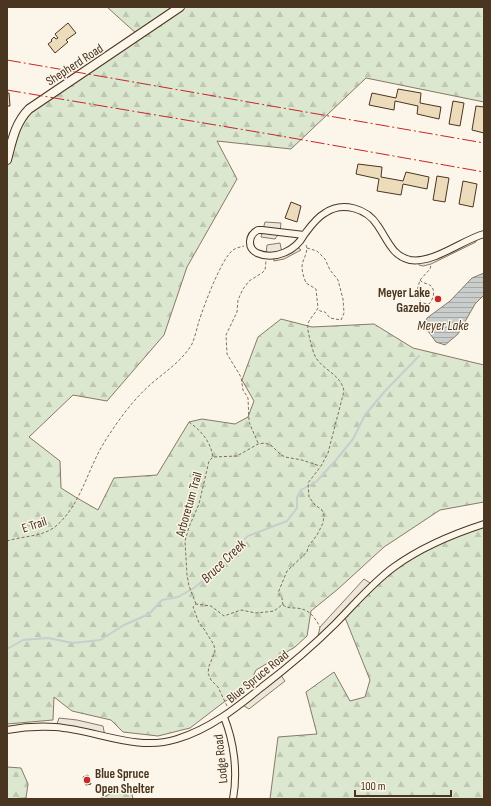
<svg xmlns="http://www.w3.org/2000/svg" width="491" height="806" font-family="'Sofia Sans Condensed',sans-serif">
  <defs>
    <pattern id="forest-firs" width="22" height="20" patternUnits="userSpaceOnUse"><rect width="22" height="20" fill="#dce7d0"/><path d="M5 1l3.5 6h-7zM16 11l3.5 6h-7z" fill="#bec7b2"/></pattern>
    <pattern id="water-rules" width="6" height="5" patternUnits="userSpaceOnUse"><rect width="6" height="5" fill="#c9cecd"/><path d="M0 2.5h6" fill="none" stroke="#a5a8a6"/></pattern>
  </defs>
  <rect width="100%" height="100%" fill="#fbf6e9"/>
  <path fill="url(#forest-firs)" stroke="#887966" d="M107,7H484V102L366,78L291,149L217,141L237,179L187,267L164,335L107,401L73,395L29,437L60,461L61,488L77,498L98,510L114,478L157,475L189,422L202,419L235,424L248,417L254,401L242,380L258,337L281,319L312,327L374,324L413,348L484,365V502L440,510L384,547L338,589L311,611L307,636L295,647L256,670L248,687L224,702L190,728L158,736L123,732L111,720L72,711L54,697L53,720L7,724V160L20,120L138,35Z
    M484,524V799H270L278,737L317,734L306,692L334,672L350,701L365,697L370,680L344,615L373,585L418,552Z
    M7,767L21,768L28,784L26,798L7,799Z
    M130,785L133,799H99Z"/>
  <path fill="#ede7d9" stroke="#887966" d="M265,222L281,223L280,232L275,239L261,237Z
    M476,236V242L431,264L423,266L419,265L417,261Z
    M280,243L282,253L296,246L301,250L284,259L274,261L273,255L266,254L267,245Z
    M364,579L373,585L317,641L320,627Z
    M280,674L285,681L249,709L241,704Z
    M59,718L77,720L103,726L105,737L56,727Z"/>
  <path fill="url(#water-rules)" stroke="#887966" d="M484,273V295L475,304L458,334L445,345L436,342L425,327L424,324L427,318L450,301L472,278Z"/>
  <g fill="none" stroke-linecap="round" stroke-linejoin="round">
    <path stroke="#c9cecd" stroke-width="2" d="M7,649L23,640L48,638L73,643L100,640L124,625L149,614L162,600L178,597L194,588L212,573L224,556L248,536L287,521L297,508V497L301,490L317,481L336,460L353,439L365,415L385,391L419,356"/>
  </g>
  <path fill="#ecdcbc" stroke="#4a3520" d="M68,23L76,33L66,40L68,42L55,53L48,44L52,41L51,40L54,37L56,39L58,38L55,34Z
    M398,89L421,93L420,103L441,107L439,119L417,114L418,106L395,101L394,110L369,105L372,93L396,98Z
    M7,93H9L10,106H7Z
    M453,101L464,103L460,126L449,124Z
    M476,106L484,107V133L472,130Z
    M358,164L382,167L381,177L403,181L406,172L429,177L427,189L403,184L401,195L377,191L379,179L356,174Z
    M437,176L449,178L445,202L433,200Z
    M463,181L477,184L473,207L459,204Z
    M291,202L301,206L297,222L285,218Z
    M88,775L91,784L86,785L83,777Z"/>
  <g fill="none" stroke-linecap="round" stroke-linejoin="round">
    <defs>
      <path id="street" d="M258,230H262L304,235C296,250 275,261 257,253C247,248 248,235 258,230Z
        M304,235C310,227 316,218 325,213C342,201 367,208 378,226C387,239 392,256 410,260C433,264 462,240 484,234
        M224,717C234,742 238,772 233,799
        M7,730C23,727 39,726 55,727C97,730 136,752 177,739C210,729 236,708 262,687C288,667 312,647 335,624C354,605 372,583 394,567C420,548 453,534 484,524"/>
      <path id="secondary" d="M7,160C12,141 15,123 29,109L180,7"/>
    </defs>
    <use href="#street" stroke="#4a3520" stroke-width="8"/>
    <use href="#secondary" stroke="#4a3520" stroke-width="10"/>
    <path stroke="#7f6f5c" stroke-width="1" stroke-dasharray="3 2" stroke-linecap="butt" d="M306,245C309,253 302,259 302,267C302,272 304,278 306,283L316,289L318,308
      M307,248L317,251L325,259L330,270L338,280L343,299L344,313L341,320L330,318L325,312L320,311L318,309
      M420,280C423,284 428,283 431,286C436,291 433,300 429,304L422,303L416,294L420,280L430,269L431,265
      M189,422C201,431 210,440 213,457
      M258,443L249,422L248,398L243,390L241,377L227,354L226,335L237,312L238,300L243,289L249,281L262,273L265,270L266,261
      M7,541C22,536 43,537 56,526C82,504 88,466 107,438C119,419 134,399 151,384C166,371 182,361 192,344C195,337 197,328 199,321C204,306 221,259 233,250C236,248 240,247 244,246
      M196,604L189,586L187,575L185,541L189,527L199,504L209,461L213,457L237,456L258,444L265,443L272,446L280,454L285,457L302,460L320,466
      M283,605L282,598L278,593L287,571L307,552L308,547L317,535L323,523L324,515L322,510L315,505L309,497L308,483L321,466L328,453L344,391C341,375 325,371 316,358C313,353 312,346 310,340C309,335 307,329 308,324C309,319 315,314 318,308
      M283,605C287,608 291,608 296,608C309,609 314,616 320,627
      M227,706L218,687L211,680L208,673L209,666L215,652L214,645L204,629L199,623L193,607L196,604L211,606L224,616L241,610L256,613L266,612L274,611L282,605"/>
    <use href="#street" stroke="#fbf6e9" stroke-width="6"/>
    <use href="#secondary" stroke="#fbf6e9" stroke-width="8"/>
    <path stroke="#c62828" stroke-width="1" stroke-dasharray="14 3 2 3" stroke-linecap="butt" d="M7,60L484,143
      M7,90L275,135L484,172"/>
  </g>
  <g fill="#c62828" stroke="#fbf6e9" stroke-width="1.5">
    <circle cx="438" cy="299" r="4"/>
    <circle cx="87" cy="780" r="4"/>
  </g>
  <g text-anchor="middle" stroke-width="3" stroke-linejoin="round" paint-order="stroke">
    <g font-size="13" fill="#4a3520" stroke="#fbf6e9">
      <text transform="translate(74 64) rotate(-33)" y="5">Shepherd Road</text>
      <text transform="translate(188 504) rotate(-74)" y="5">Arboretum Trail</text>
      <text transform="translate(34 524) rotate(-18)" y="5">E Trail</text>
      <text transform="translate(257 676) rotate(-39)" y="5">Blue Spruce Road</text>
      <text transform="translate(220 759) rotate(-96)" y="5">Lodge Road</text>
    </g>
    <g font-size="13" font-weight="bold" fill="#4a3520" stroke="#fbf6e9" text-anchor="end">
      <text x="430" y="297">Meyer Lake<tspan x="430" dy="15">Gazebo</tspan></text>
      <text x="95" y="778" text-anchor="start">Blue Spruce<tspan x="95" dy="15">Open Shelter</tspan></text>
    </g>
    <g font-size="14" font-style="italic" fill="#4a3520" stroke="#fbf6e9">
      <text x="443" y="330">Meyer Lake</text>
      <text transform="translate(223 561) rotate(-44)" y="5">Bruce Creek</text>
    </g>
  </g>
  <rect width="491" height="806" fill="none" stroke="#4a3520" stroke-width="16"/>
  <path d="M355 790v6h96v-6" fill="none" stroke="#4a3520" stroke-width="2"/>
  <text x="361" y="790" font-size="12" fill="#4a3520" stroke="#fbf6e9" stroke-width="3" paint-order="stroke">100 m</text>
</svg>
